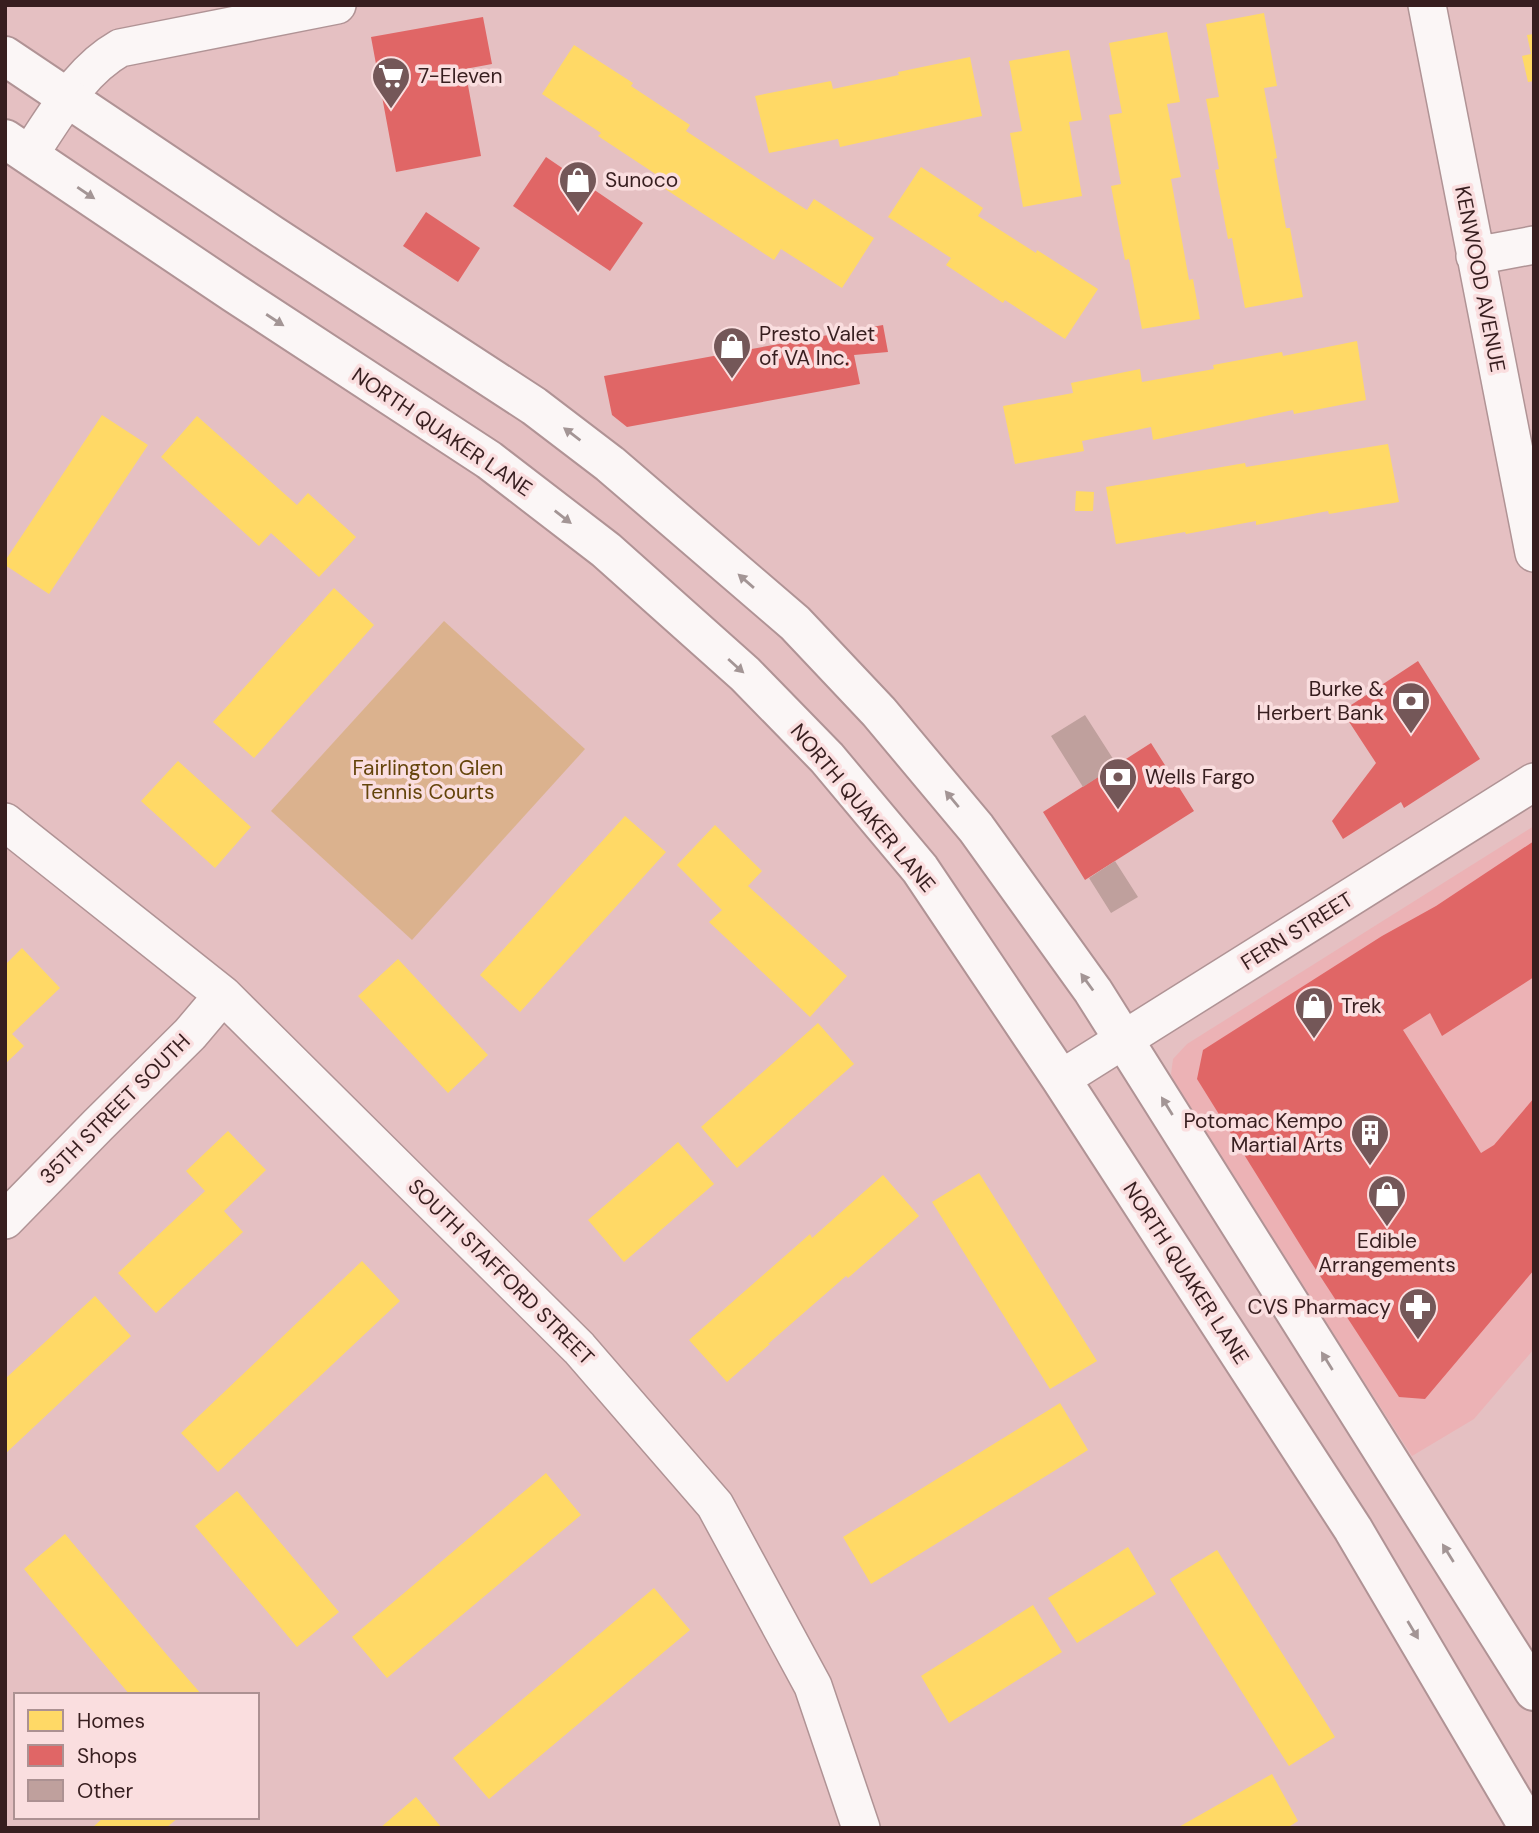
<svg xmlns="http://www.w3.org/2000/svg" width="1539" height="1833" font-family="'DM Sans',sans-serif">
  <rect width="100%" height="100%" fill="#e5c0c2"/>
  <path fill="#ecb2b5" d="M1534,826V1349L1474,1419L1412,1456L1178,1093L1171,1074L1173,1059L1187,1044Z"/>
  <path fill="#dbb28e" d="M444,621L585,749L412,940L271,811Z"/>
  <path fill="#ffd966" d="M1264,13L1277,86L1264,88L1277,158L1274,159L1286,228H1290L1303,297L1245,308L1232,238L1228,239L1215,170L1219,169L1206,99L1219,97L1206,24Z
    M1167,32L1180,102L1167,104L1181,177L1171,179L1189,280L1193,279L1200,319L1142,329L1129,259L1125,260L1111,186L1121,184L1109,115L1122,113L1109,43Z
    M1534,34V81L1528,82L1522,56L1531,54L1527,35Z
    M574,45L633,83L631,86L690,125L686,131L774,189L807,210L814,199L874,238L842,288L781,249L774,260L653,181L657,175L598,136L601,133L542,94Z
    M1069,50L1082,120L1069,122L1082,196L1023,207L1010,133L1022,131L1009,61Z
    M970,57L982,116L840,147L838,139L769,153L755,96L831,81L833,89L899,75L898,72Z
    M921,167L983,208L978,216L1036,253L1037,250L1098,289L1065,339L1005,300L1003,303L946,265L951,258L888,217Z
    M1357,341L1366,400L1294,414L1293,410L1153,440L1151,427L1082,441L1084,451L1015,464L1003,406L1073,393L1071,383L1140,369L1142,382L1214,369L1213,365L1282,352L1283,356Z
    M102,415L148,445L49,594L5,565V561Z
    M197,416L297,505L308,493L356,537L319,577L271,533L259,546L161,457Z
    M1388,444L1399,502L1329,514L1328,511L1256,525V521L1186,534L1185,532L1116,544L1106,487L1245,463L1246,467Z
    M1076,491L1094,492L1093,511H1075Z
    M334,588L374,625L254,758L213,722Z
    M178,761L251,827L215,868L141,801Z
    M625,816L666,852L520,1012L480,975Z
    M715,825L762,871L748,886L847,976L810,1017L709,922L722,910L677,865Z
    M22,948L60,988L12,1034L24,1046L5,1064V965Z
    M398,959L488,1055L448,1093L358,996Z
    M818,1023L854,1064L737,1168L701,1127Z
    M228,1131L266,1170L224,1211L243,1232L156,1313L118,1273L205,1191L186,1171Z
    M678,1142L714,1184L624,1262L588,1220Z
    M979,1173L1097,1361L1050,1389L932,1202Z
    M883,1175L919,1216L848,1278L846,1276L768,1344H770L727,1382L689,1340L810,1234L812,1238Z
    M362,1261L400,1301L218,1472L181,1433Z
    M95,1296L131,1336L5,1454V1379Z
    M1060,1403L1088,1450L871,1584L843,1537Z
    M546,1473L581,1515L387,1678L352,1637Z
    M237,1491L339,1612L297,1647L195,1526Z
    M65,1534L167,1655L202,1695H130L43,1592L24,1569Z
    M1128,1547L1156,1594L1077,1643L1048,1598Z
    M1217,1550L1335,1737L1289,1766L1170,1579Z
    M654,1588L690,1630L489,1799L453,1758Z
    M1033,1605L1062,1652L949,1723L921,1676Z
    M1272,1774L1298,1821L1287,1828H1177Z
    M416,1797L442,1828H380Z
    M104,1817H179L166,1828H92Z"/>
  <path fill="#e06666" d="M483,17L492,64L465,69L481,156L396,172L371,37Z
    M546,157L643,223L610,271L513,206Z
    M426,212L480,248L458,282L403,246Z
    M883,325L888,352L854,355L860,384L627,427L612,415L604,376Z
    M1418,661L1480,759L1404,808L1401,802L1343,839L1332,821L1376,763L1342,711Z
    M1151,743L1194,811L1085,880L1043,812Z
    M1534,841V977L1442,1036L1430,1013L1403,1030L1481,1153L1494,1145L1534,1098V1270L1425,1399L1399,1397L1309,1259L1197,1079L1203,1050L1382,936L1436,906Z"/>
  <path fill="#bfa09d" d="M1085,715L1117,765L1083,787L1051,736Z
    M1115,861L1138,897L1111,913L1089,878Z"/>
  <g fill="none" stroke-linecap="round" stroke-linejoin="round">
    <defs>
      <path id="minor" d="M1427,5L1534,553
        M29,155C56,116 78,72 120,48L337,5
        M1475,256L1534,245
        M5,822L223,995L579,1348L715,1505L813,1686L861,1828
        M1061,1079L1534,782
        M5,1220L98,1125L190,1034L223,995"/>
      <path id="major" d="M5,56L272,235L534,406L610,464L795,623L879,712L976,828L1093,991L1534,1691
        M5,139L234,293L489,460L606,550L745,674L827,758L920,869L1061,1079L1353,1529L1529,1828"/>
    </defs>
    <use href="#minor" stroke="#b09395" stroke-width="40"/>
    <use href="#major" stroke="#b09395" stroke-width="42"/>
    <use href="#minor" stroke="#fbf6f6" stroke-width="37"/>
    <use href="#major" stroke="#fbf6f6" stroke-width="38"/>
  </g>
  <defs><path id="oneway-solid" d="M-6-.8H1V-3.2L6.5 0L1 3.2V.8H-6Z" transform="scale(1.75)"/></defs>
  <g fill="#a39595">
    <use href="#oneway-solid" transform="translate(86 193) rotate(34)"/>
    <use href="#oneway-solid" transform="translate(275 320) rotate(33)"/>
    <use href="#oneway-solid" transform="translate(572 434) rotate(-143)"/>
    <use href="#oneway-solid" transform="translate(563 517) rotate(38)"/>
    <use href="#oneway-solid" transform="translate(746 581) rotate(-139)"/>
    <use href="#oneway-solid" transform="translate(736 666) rotate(42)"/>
    <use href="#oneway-solid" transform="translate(952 799) rotate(-130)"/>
    <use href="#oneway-solid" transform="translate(1087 982) rotate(-126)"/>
    <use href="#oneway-solid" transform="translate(1167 1106) rotate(-122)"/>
    <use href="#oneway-solid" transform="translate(1327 1361) rotate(-122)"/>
    <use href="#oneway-solid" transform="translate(1448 1553) rotate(-122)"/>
    <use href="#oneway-solid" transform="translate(1413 1630) rotate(59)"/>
  </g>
  <defs>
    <symbol id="supermarket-pin" viewBox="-11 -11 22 30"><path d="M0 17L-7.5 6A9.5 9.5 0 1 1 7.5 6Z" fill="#745758" stroke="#fadedf"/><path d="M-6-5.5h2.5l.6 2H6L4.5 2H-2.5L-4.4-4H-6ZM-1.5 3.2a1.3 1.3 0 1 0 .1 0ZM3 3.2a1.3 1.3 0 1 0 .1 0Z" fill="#fff"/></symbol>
    <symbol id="shop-pin" viewBox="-11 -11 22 30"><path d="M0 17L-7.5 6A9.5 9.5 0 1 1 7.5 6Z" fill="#745758" stroke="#fadedf"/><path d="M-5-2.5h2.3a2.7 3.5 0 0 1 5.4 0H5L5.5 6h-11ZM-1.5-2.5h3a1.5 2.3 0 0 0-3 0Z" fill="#fff"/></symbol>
    <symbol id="bank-pin" viewBox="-11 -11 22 30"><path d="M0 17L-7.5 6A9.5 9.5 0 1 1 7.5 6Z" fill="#745758" stroke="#fadedf"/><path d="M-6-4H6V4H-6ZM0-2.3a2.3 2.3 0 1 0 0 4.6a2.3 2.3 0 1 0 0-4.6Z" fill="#fff"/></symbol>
    <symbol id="building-pin" viewBox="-11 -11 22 30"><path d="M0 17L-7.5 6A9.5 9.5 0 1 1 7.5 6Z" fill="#745758" stroke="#fadedf"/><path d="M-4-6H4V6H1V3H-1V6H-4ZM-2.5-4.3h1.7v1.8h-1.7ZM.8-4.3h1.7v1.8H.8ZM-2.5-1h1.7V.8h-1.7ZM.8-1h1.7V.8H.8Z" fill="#fff"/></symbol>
    <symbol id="pharmacy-pin" viewBox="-11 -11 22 30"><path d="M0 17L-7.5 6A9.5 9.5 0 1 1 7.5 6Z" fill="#745758" stroke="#fadedf"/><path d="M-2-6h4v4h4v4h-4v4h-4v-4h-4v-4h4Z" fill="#fff"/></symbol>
  </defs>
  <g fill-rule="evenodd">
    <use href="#supermarket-pin" x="369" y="54" width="44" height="60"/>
    <use href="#shop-pin" x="556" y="158" width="44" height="60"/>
    <use href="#shop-pin" x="710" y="324" width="44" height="60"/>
    <use href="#bank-pin" x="1389" y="679" width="44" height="60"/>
    <use href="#bank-pin" x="1096" y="755" width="44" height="60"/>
    <use href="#shop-pin" x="1292" y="984" width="44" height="60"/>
    <use href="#building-pin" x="1348" y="1111" width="44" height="60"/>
    <use href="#shop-pin" x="1365" y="1172" width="44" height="60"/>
    <use href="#pharmacy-pin" x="1396" y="1285" width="44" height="60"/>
  </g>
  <g text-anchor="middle" stroke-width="7" stroke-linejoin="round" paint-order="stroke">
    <g font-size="21" fill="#371e1f" stroke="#fadedf" text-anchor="start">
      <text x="418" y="83">7-Eleven</text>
      <text x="605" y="187">Sunoco</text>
      <text x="759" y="341">Presto Valet<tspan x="759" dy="24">of VA Inc.</tspan></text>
      <text x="1384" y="696" text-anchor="end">Burke &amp;<tspan x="1384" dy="24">Herbert Bank</tspan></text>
      <text x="1145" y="784">Wells Fargo</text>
      <text x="1341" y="1013">Trek</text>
      <text x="1343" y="1128" text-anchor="end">Potomac Kempo<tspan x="1343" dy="24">Martial Arts</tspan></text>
      <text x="1387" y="1248" text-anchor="middle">Edible<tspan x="1387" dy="24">Arrangements</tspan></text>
      <text x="1391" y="1314" text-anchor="end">CVS Pharmacy</text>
    </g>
    <g font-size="21" fill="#371e1f" stroke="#fadedf">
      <text transform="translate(1480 279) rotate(79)" y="7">KENWOOD AVENUE</text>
      <text transform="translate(442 432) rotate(34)" y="7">NORTH QUAKER LANE</text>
      <text transform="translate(863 808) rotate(50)" y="7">NORTH QUAKER LANE</text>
      <text transform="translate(1297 931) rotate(-32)" y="7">FERN STREET</text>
      <text transform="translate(115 1109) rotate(-45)" y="7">35TH STREET SOUTH</text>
      <text transform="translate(501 1272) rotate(45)" y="7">SOUTH STAFFORD STREET</text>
      <text transform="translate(1186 1273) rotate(57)" y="7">NORTH QUAKER LANE</text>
    </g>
    <g font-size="21" fill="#64440b" stroke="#fadedf">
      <text x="428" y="775">Fairlington Glen<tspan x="428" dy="24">Tennis Courts</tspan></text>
    </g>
  </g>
  <rect width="1539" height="1833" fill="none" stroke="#371e1f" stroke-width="14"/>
  <rect x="14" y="1693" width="245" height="126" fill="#fadedf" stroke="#ac9192" stroke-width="2"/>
  <rect x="28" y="1710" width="35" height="21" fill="#ffd966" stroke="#ac9192" stroke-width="2"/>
  <text x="77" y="1728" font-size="21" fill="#371e1f">Homes</text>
  <rect x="28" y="1745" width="35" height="21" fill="#e06666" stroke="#ac9192" stroke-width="2"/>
  <text x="77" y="1763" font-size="21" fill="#371e1f">Shops</text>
  <rect x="28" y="1780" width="35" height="21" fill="#bfa09d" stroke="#ac9192" stroke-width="2"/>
  <text x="77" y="1798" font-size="21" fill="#371e1f">Other</text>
</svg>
